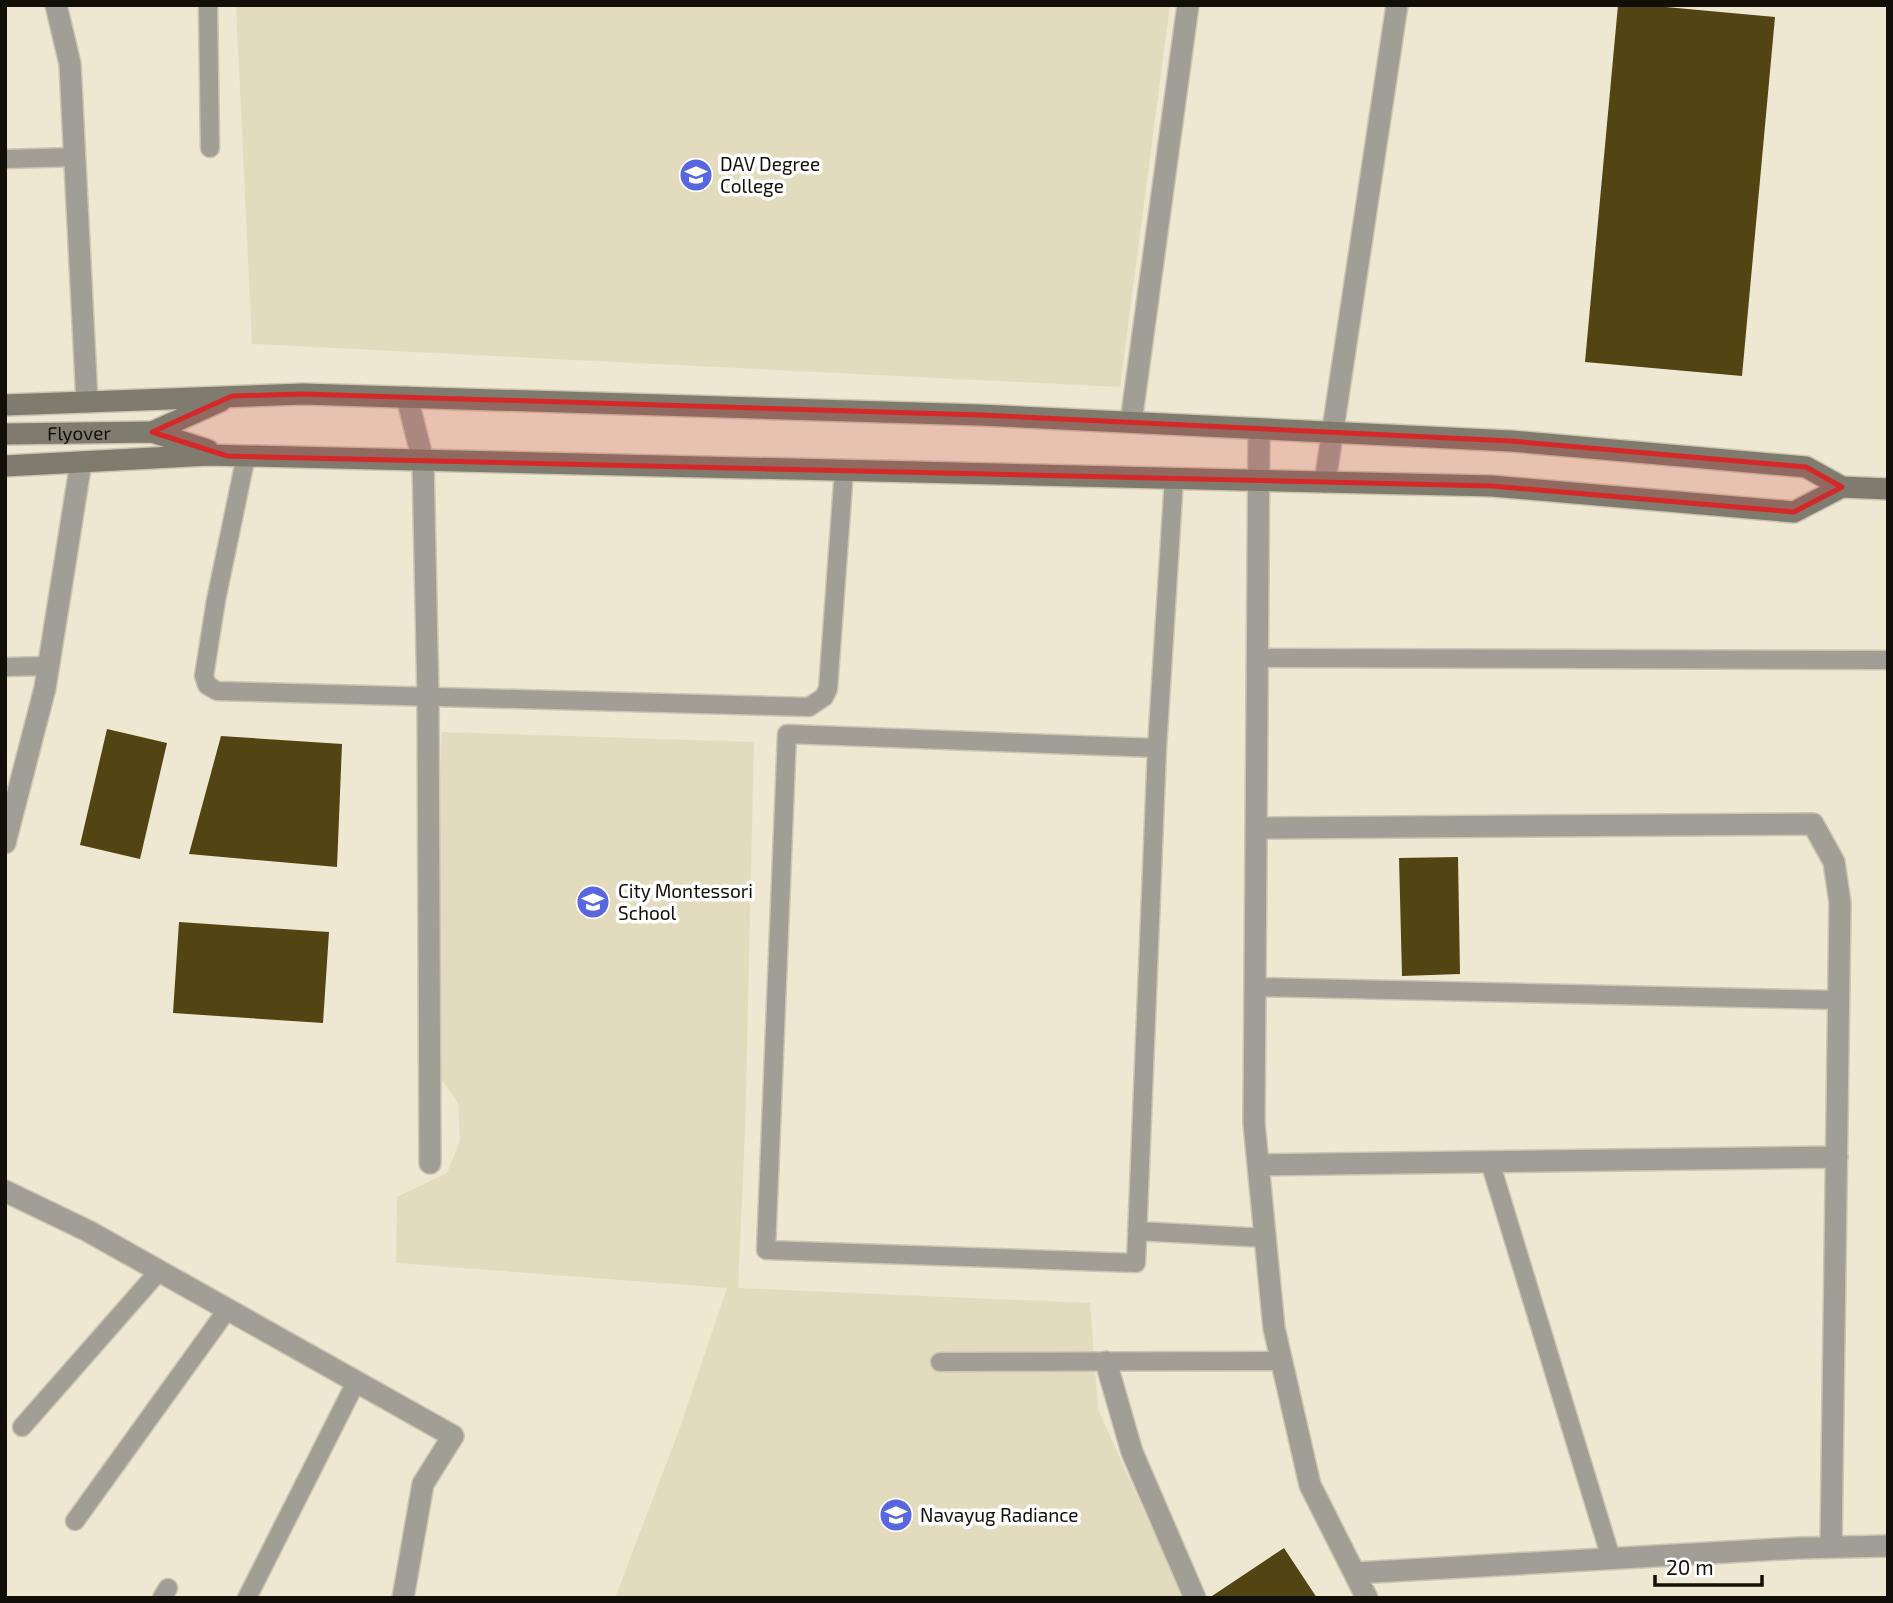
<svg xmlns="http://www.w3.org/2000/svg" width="1893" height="1603" font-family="'Exo 2',sans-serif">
  <rect width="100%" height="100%" fill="#eee8d2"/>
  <path fill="#e3dbbe" d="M236,5H1170L1120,387L252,344Z
    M442,732L754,742L745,1132L738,1288L1090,1303L1098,1409L1183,1598H615L678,1433L727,1288L396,1263L397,1197L447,1173L460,1141L458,1103L429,1062Z"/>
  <path fill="#524513" d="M1618,5H1644L1775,17L1742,376L1585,362Z
    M107,729L167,743L140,859L80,845Z
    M221,736L342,744L337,867L189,854Z
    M1458,857L1460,974L1402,976L1399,858Z
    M179,922L329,932L323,1023L173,1013Z
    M1284,1548L1317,1598H1209Z"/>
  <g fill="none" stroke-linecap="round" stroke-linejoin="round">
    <defs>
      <path id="service" d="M208,5L210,148
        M5,159L75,157
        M246,456L216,600L204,676L207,685L217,691L809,707L824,697L828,689L844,470
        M1258,658L1888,660
        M5,667L48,666
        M1157,748L787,734L766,1250L1136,1263L1157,748L1174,478
        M1255,987L1839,1000
        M1490,1162L1611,1558
        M1137,1231L1266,1238
        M940,1362L1282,1361
        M22,1427L159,1271
        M75,1521L227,1310
        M162,1598L168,1588
        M247,1598L356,1382"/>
      <path id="minor" d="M56,5L70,64L87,402
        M407,397L423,461L428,698L430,1163
        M1131,422L1188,5
        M1259,429L1254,1123L1274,1328L1310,1485L1367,1598
        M1325,482L1397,5
        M1256,828L1813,824L1834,862L1840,903L1831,1547
        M5,843L45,688L81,462
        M1258,1165L1837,1157
        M5,1191L88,1231L453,1436L423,1484L403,1598
        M1106,1362L1132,1452L1195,1598
        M1355,1573L1799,1548L1888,1546"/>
      <g id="secondary">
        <path d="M5,405L303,394L980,415L1511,441L1806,467L1842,487L1888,489"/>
        <path d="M152,432L221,401"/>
        <path id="s1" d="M5,434L152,432L208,450"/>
        <path d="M5,466L209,455L1492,486L1794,512L1842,487"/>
      </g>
    </defs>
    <use href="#service" stroke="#cbc5b2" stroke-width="21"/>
    <use href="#minor" stroke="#cbc5b2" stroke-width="24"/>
    <use href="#secondary" stroke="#cbc5b2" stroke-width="24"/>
    <use href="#service" stroke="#a19f95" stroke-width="18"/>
    <use href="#minor" stroke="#a19f95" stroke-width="21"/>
    <use href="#secondary" stroke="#7f7b6e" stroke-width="21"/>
  </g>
  <path fill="#d62828" fill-opacity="0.2" stroke="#d62828" stroke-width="5" stroke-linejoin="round" d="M303,394L980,415L1511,441L1806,467L1842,487L1794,512L1492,486L227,456L152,432L232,396Z"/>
  <defs>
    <symbol id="university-disc" viewBox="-11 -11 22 22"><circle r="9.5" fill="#5967de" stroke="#fff"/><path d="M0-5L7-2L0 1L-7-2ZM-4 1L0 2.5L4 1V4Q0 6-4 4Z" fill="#fff"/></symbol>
    <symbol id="school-disc" viewBox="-11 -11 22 22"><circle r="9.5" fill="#5967de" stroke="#fff"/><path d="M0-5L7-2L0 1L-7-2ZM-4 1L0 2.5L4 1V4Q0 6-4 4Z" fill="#fff"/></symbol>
  </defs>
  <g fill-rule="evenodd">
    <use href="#university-disc" x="677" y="156" width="38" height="38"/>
    <use href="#school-disc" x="574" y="883" width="38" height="38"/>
    <use href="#school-disc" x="877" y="1496" width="38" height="38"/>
  </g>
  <g text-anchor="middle" stroke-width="7" stroke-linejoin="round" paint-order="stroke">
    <g font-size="19" fill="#110f08" stroke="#fff" text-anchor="start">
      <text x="720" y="171">DAV Degree<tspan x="720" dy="22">College</tspan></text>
      <text x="618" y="898">City Montessori<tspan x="618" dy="22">School</tspan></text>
      <text x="920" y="1522">Navayug Radiance</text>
    </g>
    <g font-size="19" fill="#110f08" stroke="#fff">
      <text dy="7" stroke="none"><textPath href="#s1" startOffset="74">Flyover</textPath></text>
    </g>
  </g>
  <rect width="1893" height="1603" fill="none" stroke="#110f08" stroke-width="14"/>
  <path d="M1655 1575v10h107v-10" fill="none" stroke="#110f08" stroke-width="3.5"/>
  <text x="1666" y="1575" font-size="21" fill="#110f08" stroke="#ffffff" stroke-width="5" paint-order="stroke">20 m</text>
</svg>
